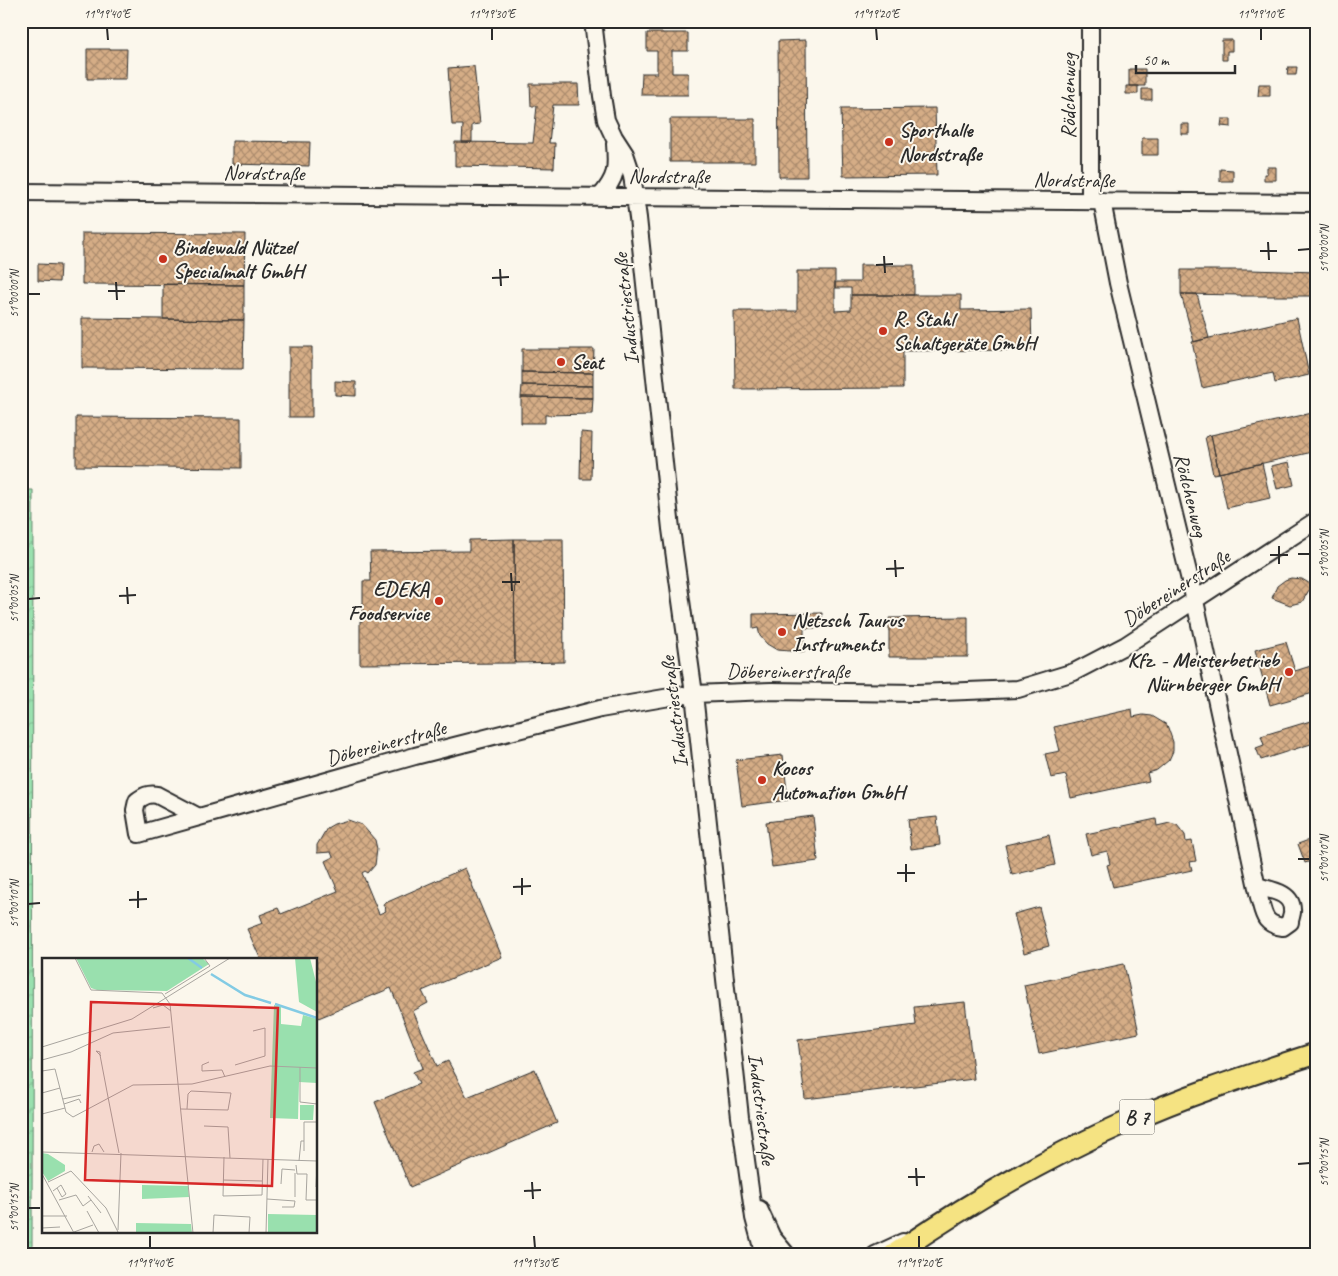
<svg xmlns="http://www.w3.org/2000/svg" width="1338" height="1276" font-family="Caveat,sans-serif">
  <defs>
    <pattern id="forest-crowns" width="20" height="18" patternUnits="userSpaceOnUse" patternTransform="scale(1.25)"><rect width="20" height="18" fill="#99e0ae"/><path d="M2 6a3 3 0 1 1 6 0M12 15a3 3 0 1 1 6 0" fill="none" stroke="#84c096"/></pattern>
    <pattern id="building-cross-hatch" width="8" height="8" patternUnits="userSpaceOnUse" patternTransform="scale(1.25)"><rect width="8" height="8" fill="#d5ad86"/><path d="M0 0l8 8M0 8l8-8" fill="none" stroke="#ad8d6e"/></pattern>
  </defs>
  <rect width="100%" height="100%" fill="#fbf7ec"/>
  <filter id="ink" filterUnits="userSpaceOnUse"><feTurbulence type="fractalNoise" baseFrequency=".02" numOctaves="2"/><feDisplacementMap in="SourceGraphic" scale="10" xChannelSelector="R" yChannelSelector="G"/><feConvolveMatrix kernelMatrix="1 2 1 2 8 2 1 2 1" color-interpolation-filters="sRGB"/></filter>
  <g filter="url(#ink)">
    <path fill="url(#forest-crowns)" stroke="#62866c" d="M21,490H33L32,1255H21Z"/>
    <path fill="url(#building-cross-hatch)" stroke="#2b2b2b" d="M45,21H62V25H45Z
      M647,33H688V51H672V73H688V95H641L642,73H657V51H647Z
      M806,40L807,177H779L778,41Z
      M1222,40H1232V51H1227V60H1222Z
      M87,49H127L126,79H87Z
      M474,66L480,124L472,125V142H462L463,125H452L448,68Z
      M1288,67H1297L1296,75H1287Z
      M1129,69H1145V86H1129Z
      M530,84H578L579,105H553L549,143H555L554,168L455,166V142L533,143L537,106H531Z
      M1259,84H1270V96H1258Z
      M1126,86H1138V94H1126Z
      M1142,89H1152V100H1142Z
      M935,108L937,175L843,176L841,109Z
      M670,119H755V162H670Z
      M1222,119H1231V127L1221,126Z
      M1181,124H1189V134H1181Z
      M1142,138H1158V155H1142Z
      M232,141L310,142L309,166L232,164Z
      M1267,167H1276V180H1264V174H1267Z
      M1220,169L1233,170V181H1220Z
      M82,233L245,234L244,285L82,284Z
      M38,264L60,265L59,282L38,281Z
      M860,265H914V295H851V288H835V282H860Z
      M1181,270H1250L1317,272V296H1241V295L1181,294Z
      M797,271H835V311L851,310V295H961V310L1031,309L1032,350L903,351V388L735,389L734,311H797Z
      M163,284L244,285V320L163,319Z
      M1181,294H1197L1209,338L1194,342Z
      M82,318L244,320L243,369L82,368Z
      M1297,318L1309,375L1275,383L1273,373L1202,388L1192,342Z
      M21,329H24L23,371H21Z
      M289,347H312V417H289Z
      M522,349H594L593,373L522,372Z
      M522,372L593,373V386L522,385Z
      M335,381L356,382V396L335,395Z
      M522,385L593,386V398L521,397Z
      M521,397L593,398L592,414L545,415V423H521Z
      M1317,412V451L1219,473L1211,435Z
      M76,417L241,418V468L76,466Z
      M581,432L592,433L591,479H580Z
      M1211,435L1219,473L1213,474L1205,437Z
      M1289,462L1294,485L1277,489L1271,466Z
      M1262,463L1270,498L1227,508L1219,473Z
      M514,539L515,663L360,664V621H363V581H371L370,552L469,551V540Z
      M514,539H563L564,662L515,663Z
      M1291,578L1302,579L1312,585L1302,602L1290,605L1272,598L1277,586L1285,580Z
      M822,613V628H804V652L777,650L767,644L760,636L758,628L753,629V614Z
      M968,617V657H889V618Z
      M1286,642L1295,671L1314,665L1317,674V692L1270,705L1255,650Z
      M1132,709L1133,717L1143,715L1152,716L1167,725L1173,742V751L1169,760L1157,770L1147,773L1149,781L1071,798L1066,775L1051,778L1045,754L1060,751L1054,727Z
      M1317,719V742L1261,760L1256,748L1264,745L1261,736Z
      M783,755L788,800L742,806L736,760Z
      M813,816L818,861L772,867L766,822Z
      M937,817L940,845L911,849L908,820Z
      M1156,819L1157,826L1170,823L1177,825L1185,835L1186,842L1192,841L1196,861L1190,862L1192,870L1113,887L1107,865L1110,864L1107,851L1091,855L1086,834Z
      M348,820L362,825L375,840L377,849L375,865L368,873L365,871L362,873L379,914L386,911L383,904L465,868L502,957L422,991L428,1003L413,1011L437,1066L448,1061L467,1097L535,1069L557,1123L410,1187L375,1102L419,1084L413,1072L423,1068L391,988L316,1019V960H261L247,929L263,923L260,915L278,908L281,914L338,891L325,861L333,857L331,852L317,853V845L327,828L334,824Z
      M1049,835L1055,865L1012,875L1005,845Z
      M1317,837V859L1305,863L1298,844Z
      M1039,907L1049,946L1024,953L1014,914Z
      M1124,964L1139,1033L1039,1054L1024,985Z
      M965,1002L974,1079L805,1099L798,1040L916,1025L914,1007Z"/>
    <g fill="none" stroke-linecap="round" stroke-linejoin="round">
      <defs>
        <path id="minor" d="M593,21L602,96L606,120L614,137L625,154L632,175L638,218L671,529L694,694L740,1117L754,1218L764,1255
          M21,192L1317,203
          M600,197C617,177 617,169 615,144
          M1090,201V21
          M1102,201L1118,283L1195,601L1259,897C1264,914 1263,924 1283,927L1290,922C1290,918 1293,913 1292,910C1292,892 1270,890 1257,886
          M199,817L157,795C149,793 144,796 137,801L135,810L139,834L415,756L600,709L670,697L694,694L771,691L917,693L1018,689L1074,672L1126,645L1317,520
          M759,1209L772,1237L787,1255
          M875,1255L903,1242"/>
        <path id="major" d="M893,1255C967,1204 1045,1158 1127,1122C1189,1094 1253,1074 1317,1053"/>
      </defs>
      <use href="#minor" stroke="#2b2b2b" stroke-width="20"/>
      <use href="#major" stroke="#2b2b2b" stroke-width="24"/>
      <use href="#minor" stroke="#fbf7ec" stroke-width="16"/>
      <use href="#major" stroke="#f5e382" stroke-width="20"/>
    </g>
  </g>
  <path fill="none" stroke="#2b2b2b" stroke-width="2" d="M107,28L108,40M492,28V40M876,28L877,40M1261,28V40M1268,242L1269,260M1298,250L1310,249M1260,251H1277M884,256L885,273M876,265L893,264M500,269L501,286M492,278L509,277M116,282L117,300M108,291H125M28,294H40M1279,546V564M1298,554H1310M1270,555H1288M895,560L896,577M886,569L904,568M511,573L512,591M502,582H520M127,587L128,604M119,596L136,595M28,599L40,598M1298,859H1310M906,864V882M897,873H915M522,878V895M513,887L531,886M138,891V908M129,900L147,899M28,904L40,903M1298,1164L1310,1163M916,1168L917,1186M908,1177H925M532,1182L533,1199M524,1191L541,1190M28,1208H40M150,1236V1248M534,1236L535,1248M919,1236V1248"/>
  <g fill="#c8321e" stroke="#fbf7ec" stroke-width="2">
    <circle cx="889" cy="142" r="5"/>
    <circle cx="163" cy="259" r="5"/>
    <circle cx="883" cy="331" r="5"/>
    <circle cx="561" cy="362" r="5"/>
    <circle cx="439" cy="601" r="5"/>
    <circle cx="782" cy="632" r="5"/>
    <circle cx="1289" cy="672" r="5"/>
    <circle cx="762" cy="780" r="5"/>
  </g>
  <g text-anchor="middle" stroke-width="4" stroke-linejoin="round" paint-order="stroke">
    <rect fill="#fbf7ec" stroke="#696865" stroke-width="1" x="1119.5" y="1099.5" width="35" height="35" rx="4"/>
    <g font-size="20" font-weight="bold" fill="#2b2b2b">
      <text x="1137" y="1124">B 7</text>
    </g>
    <g font-size="21" fill="#2b2b2b" stroke="#fbf7ec">
      <text transform="translate(1068 96) rotate(-90)" y="7">Rödchenweg</text>
      <text transform="translate(264 173) rotate(1)" y="7">Nordstraße</text>
      <text x="669" y="183">Nordstraße</text>
      <text transform="translate(1074 180) rotate(1)" y="7">Nordstraße</text>
      <text transform="translate(626 309) rotate(-96)" y="7">Industriestraße</text>
      <text transform="translate(1191 495) rotate(76)" y="7">Rödchenweg</text>
      <text transform="translate(1176 588) rotate(-33)" y="7">Döbereinerstraße</text>
      <text x="788" y="678">Döbereinerstraße</text>
      <text transform="translate(674 712) rotate(-97)" y="7">Industriestraße</text>
      <text transform="translate(386 743) rotate(-15)" y="7">Döbereinerstraße</text>
      <text transform="translate(762 1109) rotate(83)" y="7">Industriestraße</text>
    </g>
    <g font-size="21" font-weight="bold" fill="#2b2b2b" stroke="#fbf7ec" text-anchor="start">
      <text x="899" y="137">Sporthalle<tspan x="899" dy="24">Nordstraße</tspan></text>
      <text x="173" y="254">Bindewald Nützel<tspan x="173" dy="24">Specialmalt GmbH</tspan></text>
      <text x="893" y="326">R. Stahl<tspan x="893" dy="24">Schaltgeräte GmbH</tspan></text>
      <text x="571" y="369">Seat</text>
      <text x="429" y="596" text-anchor="end">EDEKA<tspan x="429" dy="24">Foodservice</tspan></text>
      <text x="792" y="627">Netzsch Taurus<tspan x="792" dy="24">Instruments</tspan></text>
      <text x="1279" y="667" text-anchor="end">Kfz. - Meisterbetrieb<tspan x="1279" dy="24">Nürnberger GmbH</tspan></text>
      <text x="772" y="775">Kocos<tspan x="772" dy="24">Automation GmbH</tspan></text>
    </g>
  </g>
  <g transform="translate(42 958)">
    <rect width="275" height="275" fill="#fbf7ec"/>
    <path d="M258,147H272L271,162H258ZM0,195L6,196L23,207V213L6,223L0,214ZM100,227L146,228L147,239L100,241Z" fill="#99e0ae"/>
    <path d="M34,0H160L167,6L125,33L55,32L49,30ZM232,47L239,49V66L259,68L261,57L275,61V125L257,124L256,161L228,160Z" fill="#99e0ae"/>
    <path d="M253,0H268L275,28V54L257,44ZM226,256L275,257V275H226ZM94,265L149,266L150,275H94Z" fill="#99e0ae"/>
    <path fill="none" stroke="#83cbe4" stroke-width="2.5" d="M146,0L160,10M169,16L203,37L229,45M233,46L275,60"/>
    <path fill="none" stroke="#a8a59f" stroke-width="1" d="M33,0L49,32L120,35L128,46L151,275M123,36L168,8L162,0M111,50L121,47L129,53M0,89L90,61L188,0M59,98L54,93L58,94V97L66,139L77,195M0,102L29,94L71,75L128,69M167,104L160,107V113L180,112L183,119M193,107L223,98V70L211,73M258,109V144L275,146M0,113L13,111L24,154L31,159L91,127L150,126L228,108L275,110M0,135L18,130M21,141L39,137M22,146L37,141L39,145M139,151L186,152L189,135L149,133L146,136L145,151M0,156L23,150M162,168L186,169L188,200M262,183V164H275M0,194L275,203M50,194L52,188L57,186L62,194M182,199L181,238L220,237L221,201M257,203L259,183H262V193M254,207L255,216H265L264,242H275M0,216L32,275M181,222L220,223M6,224L29,213L64,250L76,274M239,226L240,211L253,212M274,229L275,206M11,233L19,227L24,236L20,239L15,230M46,238L59,255M253,239V215M225,241L253,243L252,249H240M17,242L34,237L41,248L49,242M45,253L57,275M0,258H25M0,270L18,269M76,272L79,195M32,274L51,267M171,275L172,257L208,259L207,275M224,275L226,201"/>
    <path fill="#d62828" fill-opacity="0.15" stroke="#d62828" stroke-width="2.5" d="M49,44L236,50L230,228L43,222Z"/>
    <rect width="275" height="275" fill="none" stroke="#2b2b2b" stroke-width="2.5"/>
  </g>
  <rect width="1338" height="1276" fill="none" stroke="#fbf7ec" stroke-width="55"/>
  <path d="M1136 65v8h99v-8" fill="none" stroke="#2b2b2b" stroke-width="2.5"/>
  <text x="1143" y="65" font-size="15" fill="#2b2b2b" stroke="#fbf7ec" stroke-width="4" paint-order="stroke">50 m</text>
  <rect x="28" y="28" width="1282" height="1220" fill="none" stroke="#2b2b2b" stroke-width="2"/>
  <g font-size="12" text-anchor="middle" fill="#2b2b2b">
    <text x="107" y="18">11°19'40"E</text>
    <text x="492" y="18">11°19'30"E</text>
    <text x="876" y="18">11°19'20"E</text>
    <text x="1261" y="18">11°19'10"E</text>
    <text transform="translate(1324 249) rotate(-90)" y="4">51°00'00"N</text>
    <text transform="translate(14 294) rotate(-90)" y="4">51°00'00"N</text>
    <text transform="translate(1324 554) rotate(-90)" y="4">51°00'05"N</text>
    <text transform="translate(14 599) rotate(-90)" y="4">51°00'05"N</text>
    <text transform="translate(1324 859) rotate(-90)" y="4">51°00'10"N</text>
    <text transform="translate(14 904) rotate(-90)" y="4">51°00'10"N</text>
    <text transform="translate(1324 1163) rotate(-90)" y="4">51°00'15"N</text>
    <text transform="translate(14 1208) rotate(-90)" y="4">51°00'15"N</text>
    <text x="150" y="1267">11°19'40"E</text>
    <text x="535" y="1267">11°19'30"E</text>
    <text x="919" y="1267">11°19'20"E</text>
  </g>
</svg>
